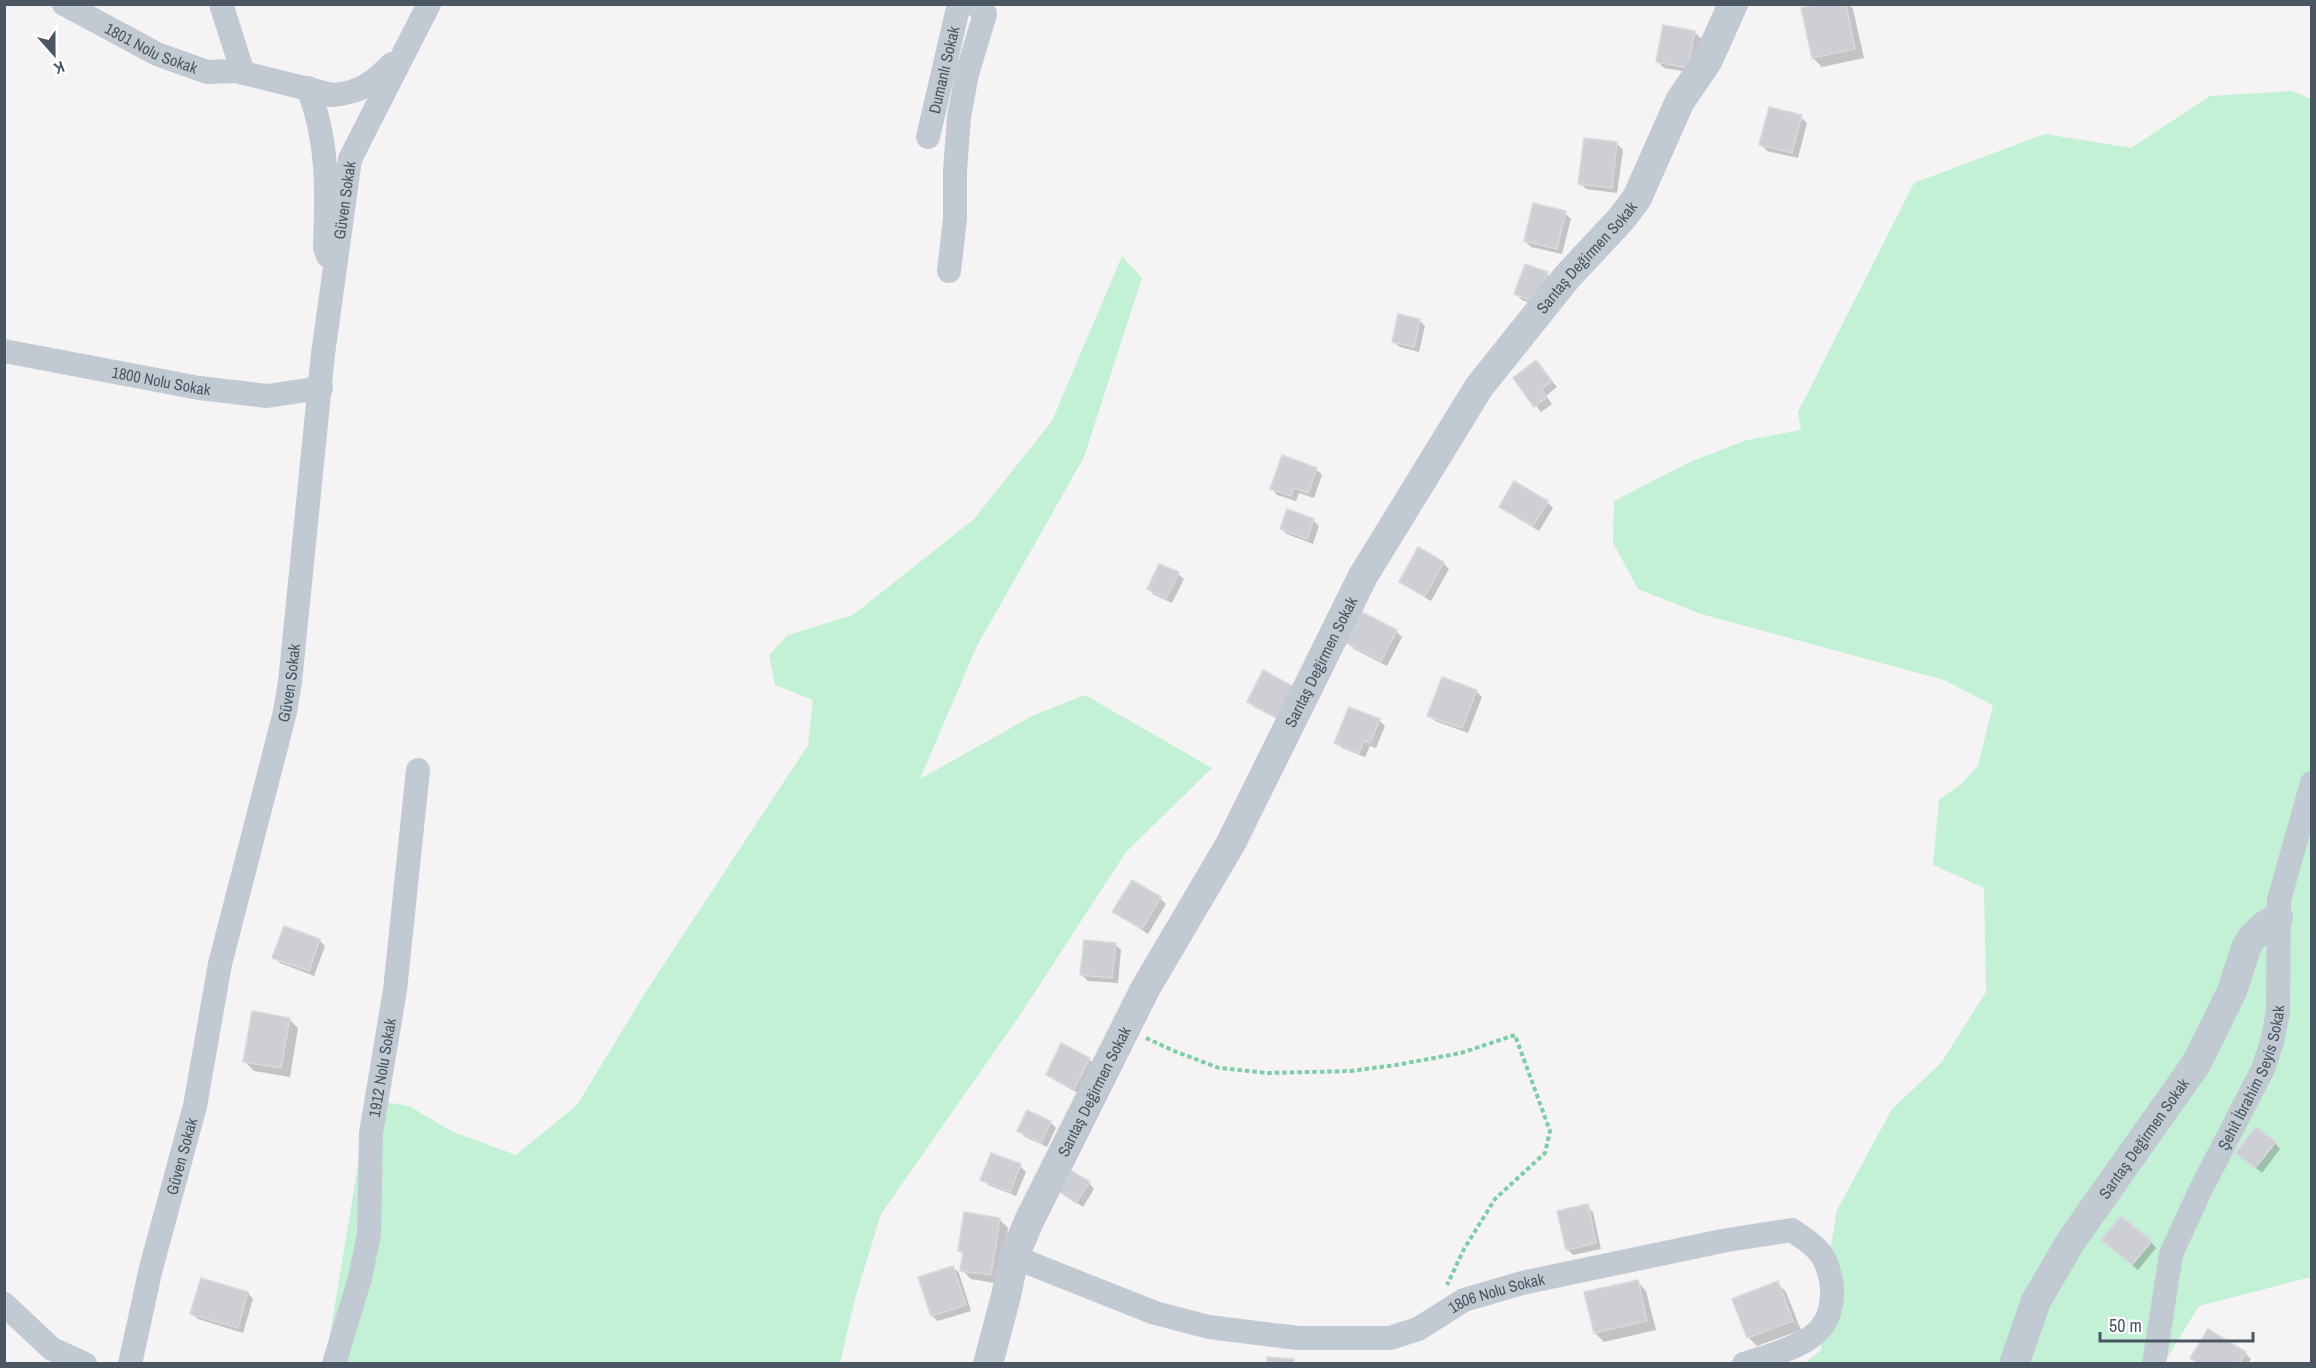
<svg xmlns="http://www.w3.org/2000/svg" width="2316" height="1368" font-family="'Archivo Narrow',sans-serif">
  <rect width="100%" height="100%" fill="#f5f3f3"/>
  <path fill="#c3f1d5" d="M2292,91L2311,99V1277L2199,1306L2164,1363H1805L1821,1350L1826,1274L1837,1210L1892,1109L1941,1063L1986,992L1984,888L1933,865L1939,800L1961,784L1978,766L1993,705L1944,680L1701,614L1638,589L1613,543L1614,501L1690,462L1747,440L1801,430L1798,412L1914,183L2045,134L2131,148L2210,96Z
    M1122,256L1142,278L1084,457L977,646L920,779L1032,716L1085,695L1212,768L1126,852L1018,1018L881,1214L855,1299L840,1363L325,1364L369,1099L409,1106L453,1132L516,1155L577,1105L647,990L808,745L813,700L775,685L769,655L788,635L853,615L974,519L1052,421Z"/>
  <path fill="#0003" d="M1826,4H1848L1853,9L1864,58L1822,67L1813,58Z
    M1695,33L1701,38L1694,73L1664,68L1658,62Z
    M1801,117L1807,123L1798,158L1767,151L1761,145Z
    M1617,144L1623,150L1617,193L1586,189L1580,183Z
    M1565,213L1571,219L1562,254L1531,247L1525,241Z
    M1547,274L1553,279L1543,308L1522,300L1516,294Z
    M1419,320L1425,326L1419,352L1400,347L1394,342Z
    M1536,362L1557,387L1546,396L1552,404L1541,412L1515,378Z
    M1316,469L1322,475L1314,498L1299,493L1296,501L1277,495L1272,489Z
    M1547,502L1553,508L1539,531L1507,512L1501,507Z
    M1313,520L1319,526L1313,544L1287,534L1281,529Z
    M1443,563L1449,569L1431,601L1407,587L1401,581Z
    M1178,574L1184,579L1172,603L1154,595L1148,589Z
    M1396,631L1402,637L1387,666L1354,649L1348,643Z
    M1264,672L1287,724L1254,707L1249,702Z
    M1476,691L1482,697L1468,733L1435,721L1429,715Z
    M1379,720L1385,726L1376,748L1370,746L1365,757L1342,748L1336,742Z
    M1160,898L1166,904L1148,934L1114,912Z
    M319,940L325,946L314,976L280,963L274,957Z
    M1115,944L1121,950L1118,983L1088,981L1082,975Z
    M289,1019L298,1028L290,1077L254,1071L245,1062Z
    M1089,1059L1095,1065L1080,1094L1054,1080L1048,1074Z
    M1050,1122L1056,1128L1047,1147L1025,1137L1019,1131Z
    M2275,1143L2280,1149L2262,1173L2243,1158Z
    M1020,1166L1026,1172L1016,1196L988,1185L982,1179Z
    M1089,1183L1094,1189L1083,1207L1055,1188Z
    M1587,1206L1593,1212L1601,1249L1573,1255L1567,1249Z
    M999,1219L1008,1228L1000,1284L971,1279L962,1270L964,1255L960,1250Z
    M2151,1242L2156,1248L2138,1270L2109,1246Z
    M953,1267L959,1273L971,1311L938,1321L932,1316Z
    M1637,1281L1646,1291L1656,1330L1604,1342L1595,1333Z
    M1777,1283L1786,1292L1801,1330L1757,1346L1748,1337Z
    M248,1293L253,1299L243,1333L198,1319L192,1314Z
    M2245,1353L2251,1359L2248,1364H2198L2192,1358Z"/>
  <path fill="#cdcfd5" stroke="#d7d9de" stroke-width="1.5" d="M1819,4H1846L1855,49L1812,58L1801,8Z
    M1663,25L1695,31L1688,68L1656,62Z
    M1769,107L1802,115L1792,153L1759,145Z
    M1584,138L1617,142L1612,188L1578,184Z
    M1533,203L1566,211L1557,249L1524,241Z
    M1525,264L1548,272L1537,303L1514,294Z
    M1398,314L1420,319L1414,347L1392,342Z
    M1536,360L1552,381L1541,389L1547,397L1534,407L1513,378Z
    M1282,455L1317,468L1308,493L1293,488L1291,496L1270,489Z
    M1514,481L1548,501L1533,526L1499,507Z
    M1287,509L1314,519L1307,539L1280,529Z
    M1418,547L1444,562L1425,596L1399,582Z
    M1159,564L1179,572L1166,599L1147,589Z
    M1362,612L1397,630L1381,661L1346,643Z
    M1263,670L1298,689L1281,720L1247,702Z
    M1442,677L1477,690L1462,728L1427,716Z
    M1349,707L1380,719L1370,743L1364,741L1359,753L1334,743Z
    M1132,880L1161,897L1142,929L1112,912Z
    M284,926L320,939L309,971L272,958Z
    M1084,940L1116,943L1112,978L1080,975Z
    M252,1011L290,1018L281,1068L243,1062Z
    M1061,1043L1090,1058L1074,1089L1046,1075Z
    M1027,1110L1051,1121L1041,1143L1017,1131Z
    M2256,1127L2276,1142L2255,1168L2235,1153Z
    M991,1153L1021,1164L1010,1192L980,1180Z
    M1067,1168L1090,1182L1076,1203L1054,1188Z
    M1588,1204L1596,1243L1566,1250L1557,1211Z
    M964,1212L1000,1218L991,1275L960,1271L963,1252L958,1251Z
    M2121,1216L2152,1241L2132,1265L2101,1240Z
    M953,1266L966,1305L931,1316L918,1277Z
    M201,1278L248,1292L238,1328L190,1314Z
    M1638,1280L1647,1321L1594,1333L1584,1292Z
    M1778,1281L1793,1321L1747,1338L1732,1299Z
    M2208,1329L2246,1352L2239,1364H2199L2190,1358Z
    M1267,1357L1294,1359V1364H1267Z"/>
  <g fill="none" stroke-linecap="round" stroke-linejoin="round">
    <path stroke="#7ad0a6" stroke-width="4" stroke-dasharray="4.5 3" stroke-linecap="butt" d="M1146,1038L1174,1051L1219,1068L1268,1073L1351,1071L1396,1065L1461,1053L1515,1035L1550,1131L1545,1153L1495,1199L1464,1249L1447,1285"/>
    <g stroke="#c1cad2" stroke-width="24">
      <path id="s1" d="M64,4L157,54L207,72L236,71L332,95C360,93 373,83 392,64"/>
      <path d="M221,4L243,73"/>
      <path d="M308,88C329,142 327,191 325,248L328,256"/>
      <path id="s2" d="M928,137L959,4"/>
      <path d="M949,271L955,218V171L959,117L967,74L985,14L975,4"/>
      <path id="s3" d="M4,351L199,388L267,396L321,388"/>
      <path id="s4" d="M1014,1257L1155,1313L1209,1327L1298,1338H1390L1418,1329L1464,1300L1522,1283L1727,1240L1792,1230C1804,1239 1819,1247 1825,1261C1837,1288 1835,1323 1808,1339C1789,1351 1765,1357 1744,1364"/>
      <path d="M4,1304L52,1349L85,1364"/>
      <path id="s5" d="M130,1364L151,1268L195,1106L220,964L285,712L290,682L323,354L350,159L429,4"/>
      <path id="s6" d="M334,1364L360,1278L369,1234L371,1133L395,990L418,770"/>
      <path id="s7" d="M2154,1364L2171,1254L2200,1191L2263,1069L2272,1042L2278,1012L2279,900L2312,783"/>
    </g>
    <g stroke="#c1cad2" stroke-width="30">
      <path id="s8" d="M988,1364L1006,1296L1014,1257L1029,1221L1145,989L1231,843L1363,576L1479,387L1567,277L1622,218L1637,198L1680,101L1708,60L1733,4"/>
      <path id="s9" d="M2014,1364L2036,1301L2071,1241L2196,1064L2232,991L2246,948L2252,938L2264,926L2278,917"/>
    </g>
  </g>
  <g text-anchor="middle" stroke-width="4.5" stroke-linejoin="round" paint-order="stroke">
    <g font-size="16" fill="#4a5661" stroke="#fff">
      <text dy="6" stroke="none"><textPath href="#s1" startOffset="98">1801 Nolu Sokak</textPath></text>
      <text dy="6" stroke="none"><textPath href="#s2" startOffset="69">Dumanlı Sokak</textPath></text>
      <text dy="6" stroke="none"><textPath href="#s5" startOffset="1186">Güven Sokak</textPath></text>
      <text dy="6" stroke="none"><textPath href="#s8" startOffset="1266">Sarıtaş Değirmen Sokak</textPath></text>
      <text dy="6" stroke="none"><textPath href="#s3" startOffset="160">1800 Nolu Sokak</textPath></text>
      <text dy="6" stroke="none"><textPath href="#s8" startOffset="780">Sarıtaş Değirmen Sokak</textPath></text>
      <text dy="6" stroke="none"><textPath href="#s5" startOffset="700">Güven Sokak</textPath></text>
      <text dy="6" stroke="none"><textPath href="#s6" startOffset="302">1912 Nolu Sokak</textPath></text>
      <text dy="6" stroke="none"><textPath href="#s7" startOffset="306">Şehit İbrahim Seyis Sokak</textPath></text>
      <text dy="6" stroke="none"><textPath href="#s8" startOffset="294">Sarıtaş Değirmen Sokak</textPath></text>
      <text dy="6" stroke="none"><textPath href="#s9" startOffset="262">Sarıtaş Değirmen Sokak</textPath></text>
      <text dy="6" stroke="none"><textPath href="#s5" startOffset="214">Güven Sokak</textPath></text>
      <text dy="6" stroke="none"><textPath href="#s4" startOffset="506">1806 Nolu Sokak</textPath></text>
    </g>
  </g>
  <rect width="2316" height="1368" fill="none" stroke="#4a5661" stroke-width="12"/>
  <g transform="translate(54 54) rotate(159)" stroke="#ffffff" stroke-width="4.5" paint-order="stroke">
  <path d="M0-4.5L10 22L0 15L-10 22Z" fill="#4a5661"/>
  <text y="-9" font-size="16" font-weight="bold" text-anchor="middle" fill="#4a5661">K</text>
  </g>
  <path d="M2100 1332v9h153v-9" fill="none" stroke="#4a5661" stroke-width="3"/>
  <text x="2109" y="1332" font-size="18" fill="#4a5661" stroke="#ffffff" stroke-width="4.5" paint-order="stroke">50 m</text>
</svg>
